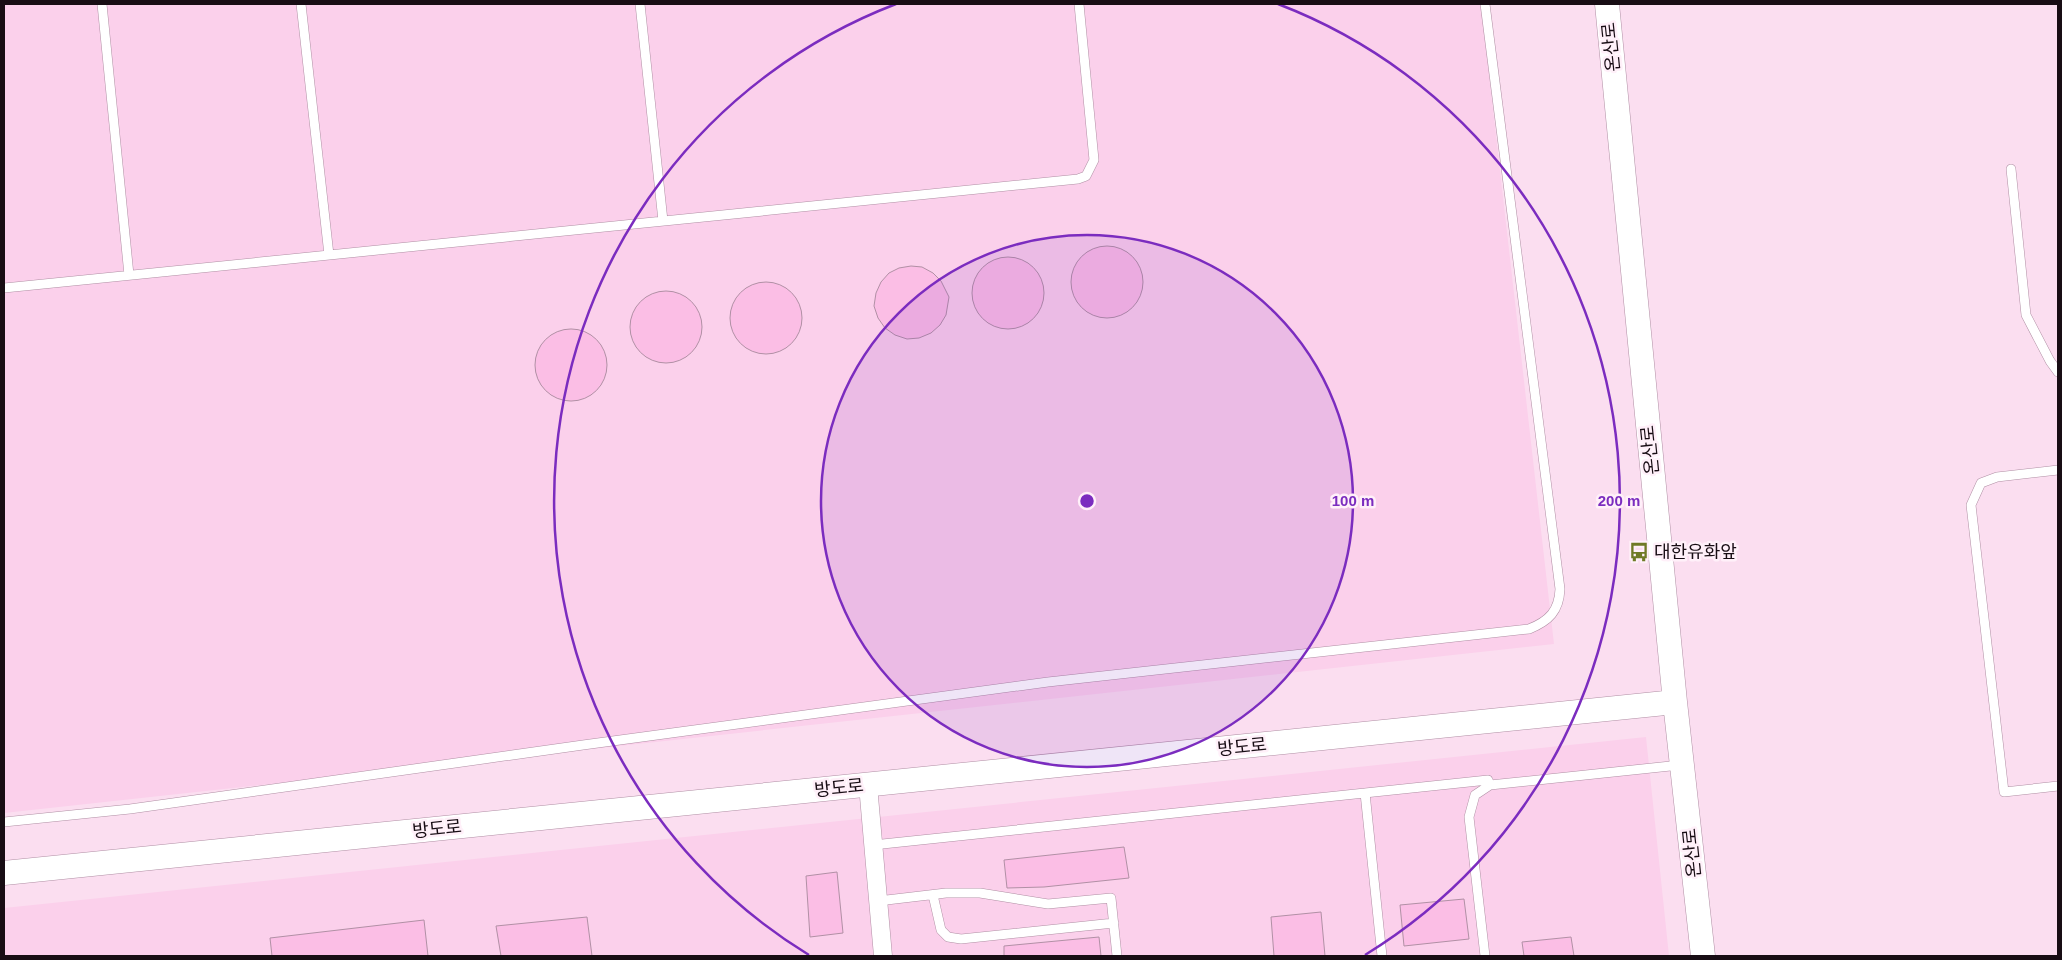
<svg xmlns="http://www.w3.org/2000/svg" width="2062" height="960" font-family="Helvetica,'Noto Sans KR',sans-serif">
  <rect width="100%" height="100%" fill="#fbdef0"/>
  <path fill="#fbd0eb" d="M4,4H1481L1554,644L4,813Z
    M1646,737L1669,956H4V908Z"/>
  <path fill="#fbbee5" stroke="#b190a5" d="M1071 282a36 36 0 1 1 72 0a36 36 0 1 1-72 0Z
    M972 293a36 36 0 1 1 72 0a36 36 0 1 1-72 0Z
    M911,266L922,267L933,273L941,281L949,297L946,315L940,325L931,333L919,338L907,339L895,335L885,328L878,318L874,306L876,293L881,282L889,273L899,268Z
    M730 318a36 36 0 1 1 72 0a36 36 0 1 1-72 0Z
    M630 327a36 36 0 1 1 72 0a36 36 0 1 1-72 0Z
    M535 365a36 36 0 1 1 72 0a36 36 0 1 1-72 0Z
    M1124,847L1129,878L1044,887L1007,888L1004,860Z
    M837,872L843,933L810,937L806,876Z
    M1464,899L1469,939L1404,946L1400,905Z
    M1321,912L1325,956H1274L1271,917Z
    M587,917L592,956H501L496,926Z
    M424,920L428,956H272L270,938Z
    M1099,937L1101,956H1004V946Z
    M1571,937L1574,956H1524L1522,942Z"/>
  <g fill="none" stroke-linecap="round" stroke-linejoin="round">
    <defs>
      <path id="lane" d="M102,4L129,275
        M301,4L329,255
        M640,4L663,221
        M2011,169L2026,315L2050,361L2058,372
        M4,288L1078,179L1086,176L1094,160L1079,4
        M2058,470L1997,477L1981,483L1971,505L2004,792L2058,786
        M1365,793L1382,956
        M4,822L130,809L583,745L1048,682L1529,629C1549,621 1559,611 1560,589L1485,4
        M873,845L1488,780L1490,785
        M933,895L941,930L948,937L961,939L1114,923
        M878,901L946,893H980L1048,904L1111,898L1117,956
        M1485,956L1469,817L1475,795L1490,785L1680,765"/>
      <path id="street" d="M868,785L883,956"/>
      <path id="secondary" d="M1607,4L1675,702L1703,956
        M4,873L1675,702"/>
    </defs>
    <use href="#lane" stroke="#b08fa4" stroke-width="10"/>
    <use href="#street" stroke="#b08fa4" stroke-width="19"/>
    <use href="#secondary" stroke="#b08fa4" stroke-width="25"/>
    <use href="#lane" stroke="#fff" stroke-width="9"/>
    <use href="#street" stroke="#fff" stroke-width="18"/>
    <use href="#secondary" stroke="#fff" stroke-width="24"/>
  </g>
  <circle cx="1087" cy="501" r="266" fill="#7b2cbf" fill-opacity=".12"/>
  <g fill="none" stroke="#7b2cbf" stroke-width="2.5">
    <circle cx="1087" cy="501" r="266"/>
    <path d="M809 955A532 532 0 0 1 896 4M1278 4A532 532 0 0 1 1365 955"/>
  </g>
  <defs>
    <symbol id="bus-bare" viewBox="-9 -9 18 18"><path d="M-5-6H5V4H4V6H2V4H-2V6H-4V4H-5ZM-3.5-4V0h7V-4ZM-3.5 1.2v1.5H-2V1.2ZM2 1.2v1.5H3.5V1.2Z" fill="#6f7a26" stroke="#fff0f9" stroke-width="2.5" paint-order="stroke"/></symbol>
  </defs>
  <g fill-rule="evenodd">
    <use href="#bus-bare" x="1625" y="538" width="28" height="28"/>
  </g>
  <g text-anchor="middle" stroke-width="5" stroke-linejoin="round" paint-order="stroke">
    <g font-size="18" fill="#180d14" stroke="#fff0f9">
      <text transform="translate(1611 47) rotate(-96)" y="6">온산로</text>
      <text transform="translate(1650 450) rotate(-96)" y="6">온산로</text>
      <text transform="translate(1242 747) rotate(-6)" y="6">방도로</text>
      <text transform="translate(839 788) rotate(-6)" y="6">방도로</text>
      <text transform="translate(437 829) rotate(-6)" y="6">방도로</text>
      <text transform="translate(1692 853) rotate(-96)" y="6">온산로</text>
    </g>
    <g font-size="18" fill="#180d14" stroke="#fff0f9" text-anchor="start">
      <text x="1654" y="558">대한유화앞</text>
    </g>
  </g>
  <circle cx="1087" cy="501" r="8" fill="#7b2cbf" stroke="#fff0f9" stroke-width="2.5"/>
  <g font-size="15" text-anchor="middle" font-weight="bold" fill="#7b2cbf" stroke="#fff0f9" stroke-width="5" stroke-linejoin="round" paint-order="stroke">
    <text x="1353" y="506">100 m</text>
    <text x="1619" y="506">200 m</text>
  </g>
  <rect width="2062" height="960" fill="none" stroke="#180d14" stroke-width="10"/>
</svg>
